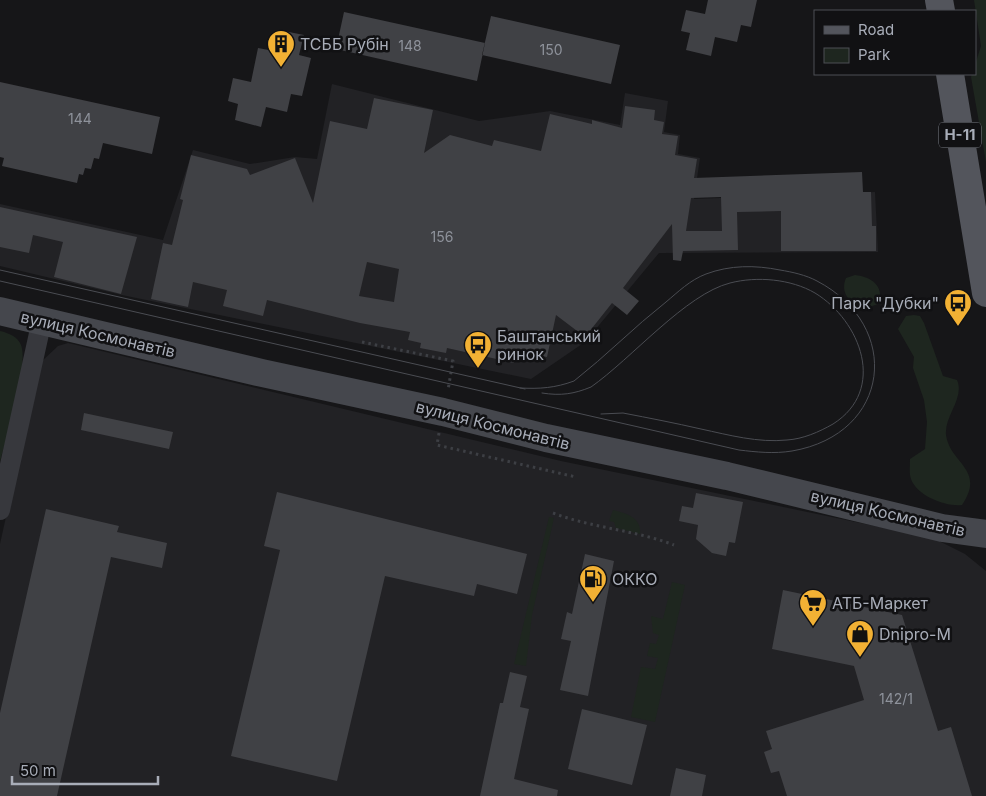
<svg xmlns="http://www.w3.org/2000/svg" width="986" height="796" font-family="Inter,sans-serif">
  <rect width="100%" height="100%" fill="#161618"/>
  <path fill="#222225" d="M332,84L479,121L550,111L620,125L625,93L668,101L664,132L680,135L678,154L700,158L694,199L875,192L878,252L659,253L585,342L531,379L122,295L0,266V204L163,240L193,150L250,164L295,157L317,159Z
    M68,343L561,461L933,538L965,554L986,571V796H0V544L40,363L58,346Z"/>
  <path fill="#1e261f" d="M974,0H986V162L971,77L972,74H975V65L981,46Z
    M855,275C872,277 884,286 879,303C862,314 837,299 846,278Z
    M914,315L920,316L924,323L943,376L957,380C965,398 944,416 946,435C950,464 986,469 962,505C946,507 917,496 911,479C909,473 910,466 910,459L925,449L927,422L924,400L913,368L914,357L898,329L906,316Z
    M0,331C9,333 18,337 21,345C29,365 6,438 0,462Z
    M613,510C625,513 642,517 640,534L616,528L614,522L609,521Z
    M549,517L554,518L532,615L526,666L514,664Z
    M672,582L685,585L655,722L631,717L641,667L655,669L658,658L647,656L650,643L656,644L659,635L653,633L651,616L663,619Z"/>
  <path fill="#404145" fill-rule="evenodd" d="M708,0H757L751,27L741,25L737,42L715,37L711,56L686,50L690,33L681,31L686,10L705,14Z
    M344,12L485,43L477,81L336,49Z
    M491,16L620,45L611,84L482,55Z
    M279,30L304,35L299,55L311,58L302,96L291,94L287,112L266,107L261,127L235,120L238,104L228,101L233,78L251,82L258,48L274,51Z
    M0,82L160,117L152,154L103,143L99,159L94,158L91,169L85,168L83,175L79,174L77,183L2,166L4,158L0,157Z
    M374,98L433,110L424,153L450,135L492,146L494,140L541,151L550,114L592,124V120L622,128L625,106L655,110L654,120L664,122L662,134L678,136L675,155L697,159L694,178L862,172L863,192H871L872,226H876V251H781V211L737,212L738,250L683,251L681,261L673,260L672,224L623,288L639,301L627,315L612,303L585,337L556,315L547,357L516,351L514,363L447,348L446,353L420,348L421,343L408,340L410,332L360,323L267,300L263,316L223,306L227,290L193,282L188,307L151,299L163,243L172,245L183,200L180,199L191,155L247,169L250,175L295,158L313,203L330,121L367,129ZM721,197L722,231H686L691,198ZM367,262L399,269L394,302L359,296Z
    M0,207L137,237L121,294L54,277L63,242L33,235L29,253L0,247Z
    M84,413L173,432L169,449L81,430Z
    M277,492L527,554L517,594L477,584L474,596L385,576L337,781L231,756L280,550L264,546Z
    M696,493L743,502L735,543L729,542L726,556L712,553L696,539L698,525L679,521L682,506L693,508Z
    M46,509L119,526L117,532L167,543L162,568L111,557L57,796H0V713Z
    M585,554L614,561L588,696L560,690L571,641L561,639L567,612L572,614Z
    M783,590L902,615L938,731L951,727L972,796H787L779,771L771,773L764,752L772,749L766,731L864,700L854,666L772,649Z
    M510,672L527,676L520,707L529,709L514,779L558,790L557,796H480L500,703H503Z
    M582,709L647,725L632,785L568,769Z
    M676,768L706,775L702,796H670Z"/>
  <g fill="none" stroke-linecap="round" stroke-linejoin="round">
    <path stroke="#3d3f44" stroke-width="3" stroke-dasharray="2.5 4" stroke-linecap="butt" d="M362,342L453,361L448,390
      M439,433L437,445L576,477
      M553,513C592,528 635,530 674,545"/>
    <path stroke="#37383d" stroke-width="20" d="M0,510L42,320"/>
    <path stroke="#45474d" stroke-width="28" d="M0,311L262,373L443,412L546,438L727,476L942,528L986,534"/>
    <path stroke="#53555c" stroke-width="28" d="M939,0L941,11
      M950,74L986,293"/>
    <path stroke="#4a4c52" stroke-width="1" d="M0,270L525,389
      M0,281L739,450C756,452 774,454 792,451C891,434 903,326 817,281C806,275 792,272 780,270C755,265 730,265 706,274C690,280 678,292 666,302C634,327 606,356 574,381C555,388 540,389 520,388
      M542,393C561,396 574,394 591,387C631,359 686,294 730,283C757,276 791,279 815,293C861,321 887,390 833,424C819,432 803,439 787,440C758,443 729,435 701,429C675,423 649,418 623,413L601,414"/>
  </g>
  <defs>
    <symbol id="building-pin" viewBox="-11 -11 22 30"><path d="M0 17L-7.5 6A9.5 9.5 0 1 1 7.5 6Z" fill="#f2b134" stroke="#111113"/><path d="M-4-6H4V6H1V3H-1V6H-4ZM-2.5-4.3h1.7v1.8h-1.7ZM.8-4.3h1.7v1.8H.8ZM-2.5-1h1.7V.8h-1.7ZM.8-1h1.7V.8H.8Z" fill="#111"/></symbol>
    <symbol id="bus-pin" viewBox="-11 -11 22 30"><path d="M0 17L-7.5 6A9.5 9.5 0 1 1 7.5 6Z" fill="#f2b134" stroke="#111113"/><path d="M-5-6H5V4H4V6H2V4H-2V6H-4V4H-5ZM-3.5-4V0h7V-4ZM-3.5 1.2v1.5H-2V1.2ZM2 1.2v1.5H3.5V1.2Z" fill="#111"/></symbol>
    <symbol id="fuel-pin" viewBox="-11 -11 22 30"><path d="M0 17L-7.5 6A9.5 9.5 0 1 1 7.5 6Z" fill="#f2b134" stroke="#111113"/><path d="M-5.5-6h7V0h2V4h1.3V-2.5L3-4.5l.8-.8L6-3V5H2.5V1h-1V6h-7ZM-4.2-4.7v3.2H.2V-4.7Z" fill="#111"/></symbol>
    <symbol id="supermarket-pin" viewBox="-11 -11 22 30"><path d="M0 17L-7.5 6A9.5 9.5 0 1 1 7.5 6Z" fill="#f2b134" stroke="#111113"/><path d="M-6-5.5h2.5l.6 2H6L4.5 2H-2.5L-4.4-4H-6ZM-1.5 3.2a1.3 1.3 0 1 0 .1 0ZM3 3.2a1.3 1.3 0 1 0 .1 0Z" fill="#111"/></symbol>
    <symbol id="shop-pin" viewBox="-11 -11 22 30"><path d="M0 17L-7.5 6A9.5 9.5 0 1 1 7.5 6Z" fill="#f2b134" stroke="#111113"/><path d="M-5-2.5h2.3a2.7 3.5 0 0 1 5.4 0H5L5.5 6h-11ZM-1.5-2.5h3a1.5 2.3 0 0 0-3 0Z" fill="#111"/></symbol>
  </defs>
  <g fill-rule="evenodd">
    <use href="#building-pin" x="265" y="28" width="32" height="43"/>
    <use href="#bus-pin" x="942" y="287" width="32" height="43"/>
    <use href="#bus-pin" x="462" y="329" width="32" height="43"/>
    <use href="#fuel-pin" x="577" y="563" width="32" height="43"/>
    <use href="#supermarket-pin" x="797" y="587" width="32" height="43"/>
    <use href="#shop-pin" x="844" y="618" width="32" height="43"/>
  </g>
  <g text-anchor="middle" stroke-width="5" stroke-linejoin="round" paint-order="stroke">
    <g font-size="14" fill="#8e929b">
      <text x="410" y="51">148</text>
      <text x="551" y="55">150</text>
      <text x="80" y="124">144</text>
      <text x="442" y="242">156</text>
      <text x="896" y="704">142/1</text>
    </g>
    <rect fill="#111113" stroke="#7b7e86" stroke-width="1" x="939" y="122.5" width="42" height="25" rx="4"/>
    <g font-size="15" font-weight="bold" fill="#a8adb8">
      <text x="960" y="140">Н-11</text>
    </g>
    <g font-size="16" fill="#a8adb8" stroke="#111113" text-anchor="start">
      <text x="300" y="50">ТСББ Рубін</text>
      <text x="939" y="309" text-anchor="end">Парк "Дубки"</text>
      <text x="497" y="342">Баштанський<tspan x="497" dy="18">ринок</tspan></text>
      <text x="612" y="585">ОККО</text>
      <text x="832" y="609">АТБ-Маркет</text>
      <text x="879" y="640">Dnipro-M</text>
    </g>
    <g font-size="16" fill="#a8adb8" stroke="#111113">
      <text transform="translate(98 334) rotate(13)" y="6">вулиця Космонавтів</text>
      <text transform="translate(493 425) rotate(14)" y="6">вулиця Космонавтів</text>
      <text transform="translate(888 513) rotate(13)" y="6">вулиця Космонавтів</text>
    </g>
  </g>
  <rect x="814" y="10" width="162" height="65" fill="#111113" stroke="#4d4f55"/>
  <rect x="824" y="26" width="25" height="8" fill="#53555c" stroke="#4d4f55"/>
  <text x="858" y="35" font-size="15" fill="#a8adb8">Road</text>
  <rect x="824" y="48" width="25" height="15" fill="#1e261f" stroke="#4d4f55"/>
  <text x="858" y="60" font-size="15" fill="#a8adb8">Park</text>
  <path d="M12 776v8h146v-8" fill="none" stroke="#a8adb8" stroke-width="2.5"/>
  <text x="20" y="776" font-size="15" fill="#a8adb8" stroke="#111113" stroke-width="4" paint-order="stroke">50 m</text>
</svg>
